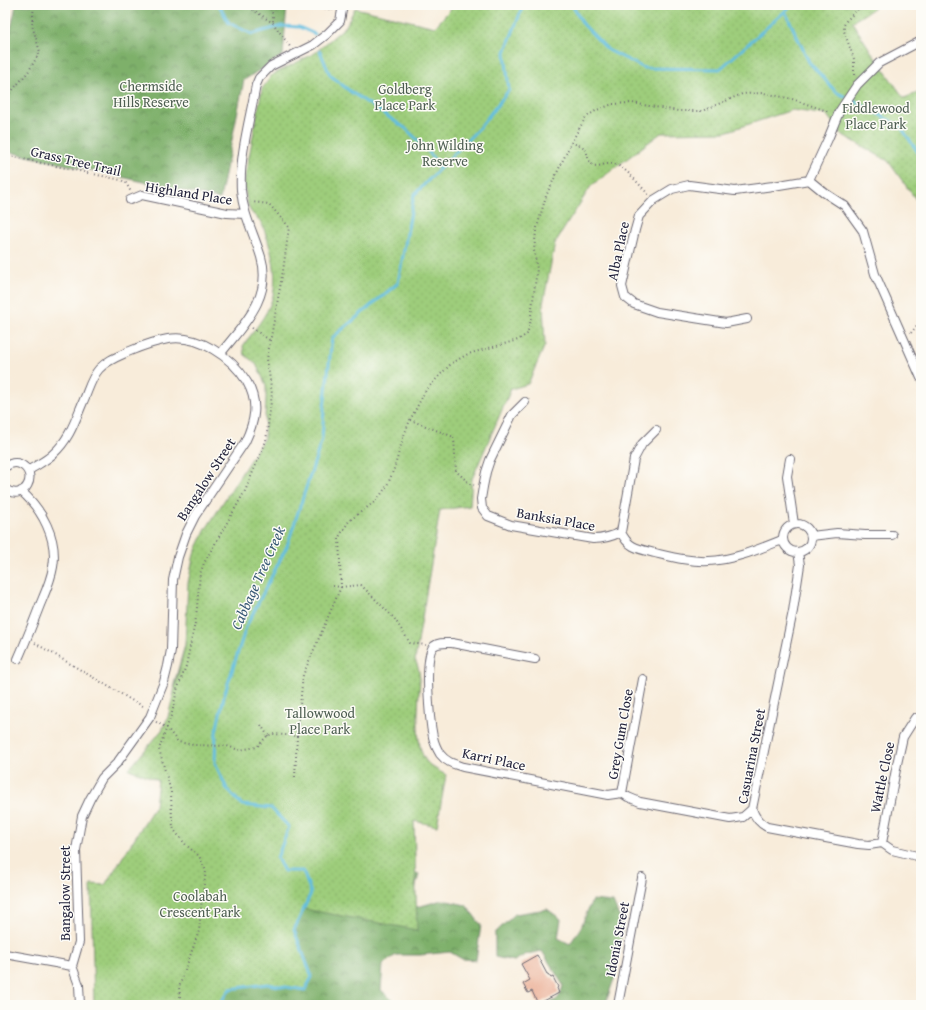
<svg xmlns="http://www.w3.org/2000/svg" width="926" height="1010" font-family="'Gentium Book Plus',serif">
  <defs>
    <pattern id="forest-crowns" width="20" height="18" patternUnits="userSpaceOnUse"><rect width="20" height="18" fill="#7eb06b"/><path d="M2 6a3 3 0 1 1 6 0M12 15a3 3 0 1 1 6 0" fill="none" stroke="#678f59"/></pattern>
    <pattern id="park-dots" width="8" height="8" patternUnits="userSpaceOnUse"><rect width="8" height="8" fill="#9ecd7b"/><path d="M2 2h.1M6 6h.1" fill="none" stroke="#88b06b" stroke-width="1.8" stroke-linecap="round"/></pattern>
  </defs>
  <rect width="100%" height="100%" fill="#fdfcf7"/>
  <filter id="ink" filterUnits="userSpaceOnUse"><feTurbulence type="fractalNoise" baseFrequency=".025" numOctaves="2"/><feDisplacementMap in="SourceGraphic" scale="8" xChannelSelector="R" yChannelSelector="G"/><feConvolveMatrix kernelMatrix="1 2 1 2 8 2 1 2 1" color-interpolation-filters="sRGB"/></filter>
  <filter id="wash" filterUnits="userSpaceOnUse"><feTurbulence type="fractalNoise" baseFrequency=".012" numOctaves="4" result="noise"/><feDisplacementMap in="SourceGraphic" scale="16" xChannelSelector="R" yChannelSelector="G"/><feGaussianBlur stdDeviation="0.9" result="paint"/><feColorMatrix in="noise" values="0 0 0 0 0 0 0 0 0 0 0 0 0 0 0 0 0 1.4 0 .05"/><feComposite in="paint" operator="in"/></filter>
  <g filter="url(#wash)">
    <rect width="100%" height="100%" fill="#f8ecda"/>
    <path fill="url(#forest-crowns)" stroke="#506953" d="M16,5H287L283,55L244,80L220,199L5,151V57Z
      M189,631L389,862L419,874L414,894V908L442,900L466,905L481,925L476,960L462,959L450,952L420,955H396L383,964L381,990L398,1005H201L178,709L174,684Z
      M592,900L613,902L623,926L615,976L605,1005H543C557,999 559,1002 563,985L542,951L527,954L514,961L495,957V933L515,914L547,909L561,919L558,938L570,944L581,927Z"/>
    <path fill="url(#park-dots)" stroke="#60785b" d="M454,5H879L852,22L874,56L904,98L921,92V214L917,201L888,161L841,134L827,115L792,110L725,132L661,133L591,186L555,243L543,304L545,345L528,384L511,389L472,479L470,506L440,510L415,660C421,671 420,681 419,693C418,711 415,746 426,761C431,767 439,771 446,775L437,826L414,821L417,930L304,909L294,930L312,977L305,990L267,984L230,989L219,1005H94L91,884L105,885L155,806L158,780L129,769L162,730L168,717L185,645L188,583L194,554L206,529L264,438L266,398V385L256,364L244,354L243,346C253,331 267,316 272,299C279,275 271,247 262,224C260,219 253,216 250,210C246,202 246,192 244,183L262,89L272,75L315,53L346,26L355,8L435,27Z"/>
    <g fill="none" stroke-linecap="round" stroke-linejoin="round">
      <path stroke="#62bee0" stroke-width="3" d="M219,5L229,23L252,34L282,26L299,27L315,34
        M572,5L583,24L608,50L644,68L720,69L792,5
        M785,11L809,62L836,92L868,108L901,127L921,157
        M320,51L330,75L351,92L405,128L426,148L440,168
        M219,1005L230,989L267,984L305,990L312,977L294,930L311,893L303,871H284L277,858L289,827L271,808L242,805L227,789L215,763L216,732L224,696L246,627L287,546L322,439L324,408L332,338L398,283L414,195L480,127L509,90L505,52L523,6L525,5"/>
    </g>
    <g id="blocks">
      <path fill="#eaab91" d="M537,955L547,974H548L551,978L553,977L558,987L557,988L559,993L538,1004L532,991L528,993L523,984L530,980L521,964Z"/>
    </g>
  </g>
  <g filter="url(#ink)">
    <use href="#blocks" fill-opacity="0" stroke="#6d6973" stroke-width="1"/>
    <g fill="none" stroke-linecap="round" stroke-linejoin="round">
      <defs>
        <path id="street" d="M809,180L825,193L845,206L863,231L875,274L921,378
          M809,180L828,139L839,112L857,85L879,63L921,41
          M130,200L142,195L227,213L245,214
          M747,319L726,323L657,312L634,304L625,297L622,286L635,230L639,216L654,200L672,189L689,185L735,191L773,186L809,180
          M221,353C243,325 273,297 261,257C254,234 243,214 241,190C239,156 250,119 256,85L259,78L271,66L313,45L327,34L340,21L343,5
          M525,402L512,415L490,460L486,472L483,487L481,499L482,508L488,516L511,525L593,539C604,539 611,537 621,532C628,548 639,549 655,553C672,557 691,562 709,561C734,560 759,549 782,540
          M790,459L787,476L794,524
          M5,467C9,464 15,462 20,464C40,473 25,503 5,489
          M28,471C36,465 46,461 53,454C69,440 75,421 83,402C88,391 91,378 99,369C107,360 119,356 130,351C142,346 156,341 168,339C198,334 232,357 247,382C259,403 255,421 245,442L195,516L186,534L178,557L173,580L171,650L168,666L164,682L150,717L117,763L102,778L90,799L82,816L76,850L79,942L72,966L79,985L80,1005
          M783 538a14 14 0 1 1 28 0a14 14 0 1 1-28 0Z
          M621,532L634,459L642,444L656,430
          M811,536L837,533L865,535H892
          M798,552L800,565L793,611L752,809C755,818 759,823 767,827L858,844L869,845L882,843L892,850L921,857
          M18,659C26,641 33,623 40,605C45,593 51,580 53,567C58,539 42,509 21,491
          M535,659L452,643C445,643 439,642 434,646C423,654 430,723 433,737C434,742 437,749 440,754C446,762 454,764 463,767L608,795L622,793L628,797L640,802L730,819L743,817L752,809
          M622,793L643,679
          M882,843L897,764L903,737L915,718
          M5,954L72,966
          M618,1005L642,878"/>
      </defs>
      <use href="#street" stroke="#6d6973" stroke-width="10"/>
      <path stroke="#6d6973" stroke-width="2" stroke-dasharray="1 3" stroke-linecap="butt" d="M246,5L273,23L291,48
        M269,5L273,15V23
        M309,5L333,10
        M854,75V59L844,31V25L846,21L862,5
        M5,99L28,72L40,52L32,25L34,5
        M571,143C575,144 580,145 583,147C589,151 586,161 593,165C598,168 607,162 614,164C626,167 640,186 649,195
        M5,155L121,180L126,183L131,192
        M252,328L271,341
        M911,333L921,320
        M410,420L454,437L456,471L470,484L474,485
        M333,586L341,587L361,585L394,618L410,643L426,645
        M35,643L133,701L145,707
        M156,722L167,728L178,742L194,745L227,746L239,750L257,747L267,736L273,734L297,736L303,675L341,587L339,537L349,521L377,500L387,486L394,469L403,438L410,420L426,390L441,374L452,363L468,354L518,340L527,334L530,324L537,269L534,250L536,231L546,196L572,141L586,117L597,110L613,104L632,103L678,111H702L742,94L764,93L792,99L827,111L830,110
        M261,725L268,736
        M295,777L297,736
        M181,1005L179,987L199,931L202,897L206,871L199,856L186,845L174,830L172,821L171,792L159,749L172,713L177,690L186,666L196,618L200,574L204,563L245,491L266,441L272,394L267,359L283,271L289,227L269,204L252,202"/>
      <use href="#street" stroke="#fff" stroke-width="8"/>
    </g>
  </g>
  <g text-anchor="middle" stroke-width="3" stroke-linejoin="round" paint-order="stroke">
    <g font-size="14" fill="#4d5e51" stroke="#fdfcf7">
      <text x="151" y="91">Chermside<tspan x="151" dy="16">Hills Reserve</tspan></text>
      <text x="405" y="94">Goldberg<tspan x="405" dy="16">Place Park</tspan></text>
      <text x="876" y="113">Fiddlewood<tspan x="876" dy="16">Place Park</tspan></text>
      <text x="445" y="150">John Wilding<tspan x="445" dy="16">Reserve</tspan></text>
      <text x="320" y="718">Tallowwood<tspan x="320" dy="16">Place Park</tspan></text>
      <text x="200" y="901">Coolabah<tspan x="200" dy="16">Crescent Park</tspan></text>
    </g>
    <g font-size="14" fill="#22223b" stroke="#fdfcf7">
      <text transform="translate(76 161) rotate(13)" y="5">Grass Tree Trail</text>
      <text transform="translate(189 193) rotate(9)" y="5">Highland Place</text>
      <text transform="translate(618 251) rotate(-78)" y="5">Alba Place</text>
      <text transform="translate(206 479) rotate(-57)" y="5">Bangalow Street</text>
      <text transform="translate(556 519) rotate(10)" y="5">Banksia Place</text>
      <text transform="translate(620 734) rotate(-80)" y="5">Grey Gum Close</text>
      <text transform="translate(751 756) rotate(-79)" y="5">Casuarina Street</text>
      <text transform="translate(494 759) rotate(12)" y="5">Karri Place</text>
      <text transform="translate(882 777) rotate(-78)" y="5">Wattle Close</text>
      <text transform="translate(65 893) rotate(-90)" y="5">Bangalow Street</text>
      <text transform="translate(617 939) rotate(-79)" y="5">Idonia Street</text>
    </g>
    <g font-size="15" font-style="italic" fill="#385975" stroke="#fdfcf7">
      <text transform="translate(258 578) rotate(-66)" y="5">Cabbage Tree Creek</text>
    </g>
  </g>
  <rect width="926" height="1010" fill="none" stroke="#fdfcf7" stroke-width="20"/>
</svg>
